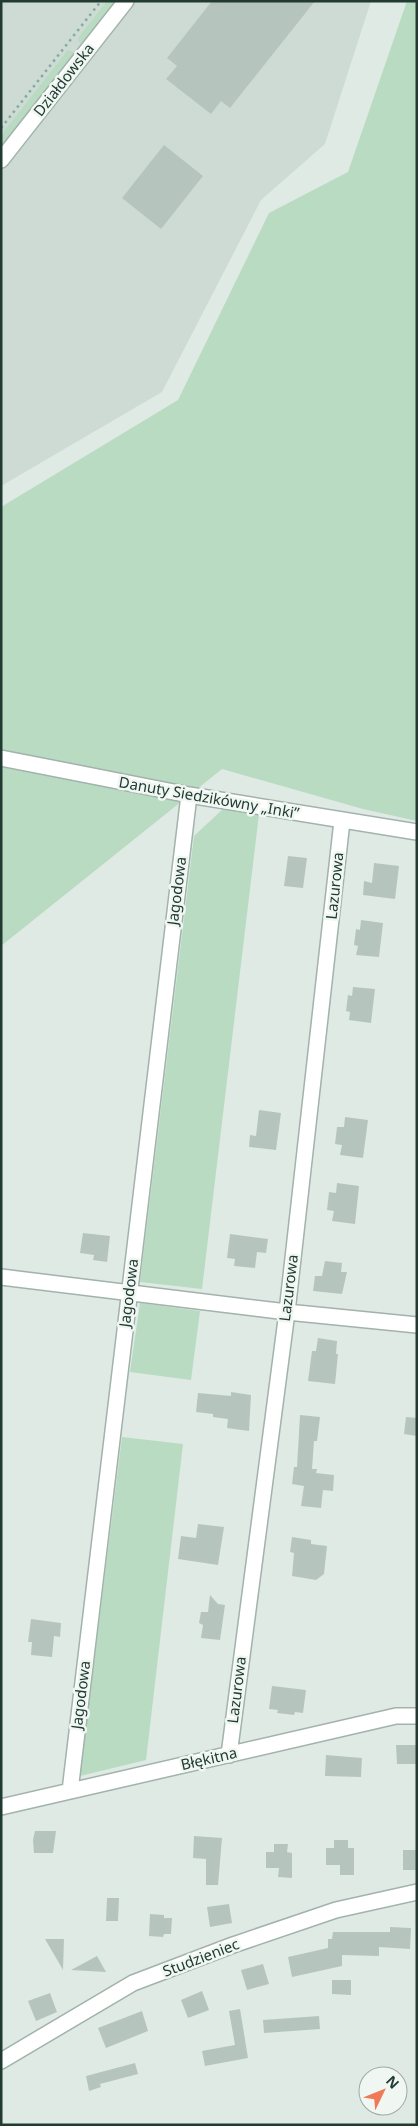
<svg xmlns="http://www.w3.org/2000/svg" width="418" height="2126" font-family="'Noto Sans',sans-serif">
  <rect width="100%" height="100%" fill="#dfeae5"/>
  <path fill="#cedad4" d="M1,1H371L325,144L261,200L162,392L1,486Z"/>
  <path fill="#b8dbc1" d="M107,1H116L82,44L78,41V38Z
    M407,1H417V821L363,809L222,769L1,946V507L178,400L269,213L348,172Z
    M68,50L75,53L1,148V135Z
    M224,808L259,814L202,1289L140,1282L194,836Z
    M140,1303L200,1311L191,1380L130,1372Z
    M122,1437L183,1444L146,1760L80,1776Z"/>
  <path fill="#b5c5be" d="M212,1H315L230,108L221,101L211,114L166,79L177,66L167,58Z
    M164,145L203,176L161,229L122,198Z
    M288,856L307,858L303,888L284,886Z
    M374,863L399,866L395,899L363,895L364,881L372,883Z
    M361,920L383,923L379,957L356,955L358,946L354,945L356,929L360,930Z
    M353,987L375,989L371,1023L349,1020L350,1012L346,1011L348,995L352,996Z
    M259,1110L281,1113L276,1150L249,1147L250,1135L256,1136Z
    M345,1117L368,1120L363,1158L340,1155L342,1145L335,1144L337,1127H344Z
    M337,1183L359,1186L355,1224L332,1221L334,1211L327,1210L329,1192L336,1193Z
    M83,1233L110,1236L107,1262L93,1260L94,1255L80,1253Z
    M230,1234L268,1239L266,1253L257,1252L255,1268L234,1266L235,1259L227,1258Z
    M325,1261L342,1263L341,1272H347L342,1294L313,1291L315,1276H322Z
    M318,1338L337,1341L336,1354H338L335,1384L308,1381L312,1351H316Z
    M231,1392L251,1395L249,1431L227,1428L228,1419L213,1417V1414L196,1412L198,1393L231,1396Z
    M300,1415L320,1417L317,1441H314L312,1469H317L316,1473L334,1475L333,1491L323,1490L321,1508L301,1506L304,1486L292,1484L294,1467H297Z
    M406,1417L417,1418V1436L404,1434Z
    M198,1524L224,1527L218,1565L178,1559L181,1536L196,1538Z
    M292,1537L311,1540V1544L327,1546L324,1574L316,1580L292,1576L294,1553L290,1552Z
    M210,1595L218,1604L225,1605L220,1640L201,1638L203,1625L199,1623L201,1612H208Z
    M31,1619L61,1623L60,1637L54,1636L52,1657L31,1655L32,1642H28Z
    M272,1686L306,1690L303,1713L295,1712L294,1715L286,1714L277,1713L278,1710L269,1709Z
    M396,1745H417V1764H397Z
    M326,1755L362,1758L361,1777L325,1776Z
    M35,1831H56L53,1853H34L33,1840Z
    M194,1836L222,1838L218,1885H206V1859L193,1858Z
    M334,1840H348V1848H354V1875H340V1865H326V1848H334Z
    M274,1844H288L287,1852L292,1853V1878L278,1877L279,1868H266V1852H274Z
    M403,1850H417V1870H403Z
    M107,1898H119L118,1921H106Z
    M229,1904L232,1923L210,1927L207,1907Z
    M150,1914L164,1915V1918H172L171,1934H164L163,1937L149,1936Z
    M390,1927L411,1928L410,1949L379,1947V1956L342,1955V1966L292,1977L288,1957L328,1948V1939H332L333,1932H390Z
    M45,1939H64L63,1970Z
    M97,1956L106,1972L71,1970Z
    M263,1964L269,1984L247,1990L241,1970Z
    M332,1980H351V1995L332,1994Z
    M202,1991L209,2010L188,2018L181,2000Z
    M50,1993L57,2012L36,2021L28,2001Z
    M240,2009L248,2058L205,2066L202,2051L235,2045L229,2011Z
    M142,2011L148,2031L106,2048L98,2028Z
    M319,2016L320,2029L264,2033L263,2020Z
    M135,2063L138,2074L100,2084L101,2087L89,2091L86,2076Z"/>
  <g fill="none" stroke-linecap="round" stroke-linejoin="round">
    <defs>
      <path id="minor" d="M1,160L126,1
        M1,758L189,795L417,832
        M1,1277L287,1312L417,1325
        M229,1755L287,1312L342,821
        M70,1791L189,795
        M1,1807L396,1716H417
        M1,2061L133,1983L233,1945L336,1910L417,1892"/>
    </defs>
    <use href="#minor" stroke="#a2b2ac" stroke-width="18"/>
    <path stroke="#80ae9e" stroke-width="2.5" stroke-dasharray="2.5 4" stroke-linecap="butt" d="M1,128L101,1"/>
    <use href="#minor" stroke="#fff" stroke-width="15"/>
  </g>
  <g text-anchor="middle" stroke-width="5" stroke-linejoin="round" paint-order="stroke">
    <g font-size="15" fill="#213a32" stroke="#f0f7f3">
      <text transform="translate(64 80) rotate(-52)" y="5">Działdowska</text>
      <text transform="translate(209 798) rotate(10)" y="5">Danuty Siedzikówny „Inki”</text>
      <text transform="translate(335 886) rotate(-84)" y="5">Lazurowa</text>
      <text transform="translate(177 891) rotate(-83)" y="5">Jagodowa</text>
      <text transform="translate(289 1288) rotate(-83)" y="5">Lazurowa</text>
      <text transform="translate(129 1293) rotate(-83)" y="5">Jagodowa</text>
      <text transform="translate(237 1690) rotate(-83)" y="5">Lazurowa</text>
      <text transform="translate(81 1695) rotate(-83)" y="5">Jagodowa</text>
      <text transform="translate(209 1759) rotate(-13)" y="5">Błękitna</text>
      <text transform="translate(201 1958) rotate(-21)" y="5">Studzieniec</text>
    </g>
  </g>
  <rect width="418" height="2126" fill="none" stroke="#213a32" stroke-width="5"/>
  <g transform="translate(383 2091) rotate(47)"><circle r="24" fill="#f0f7f3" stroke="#9daba6"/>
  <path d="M0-4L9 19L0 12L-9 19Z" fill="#f07958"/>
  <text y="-8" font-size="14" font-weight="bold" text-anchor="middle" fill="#213a32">N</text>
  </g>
</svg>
